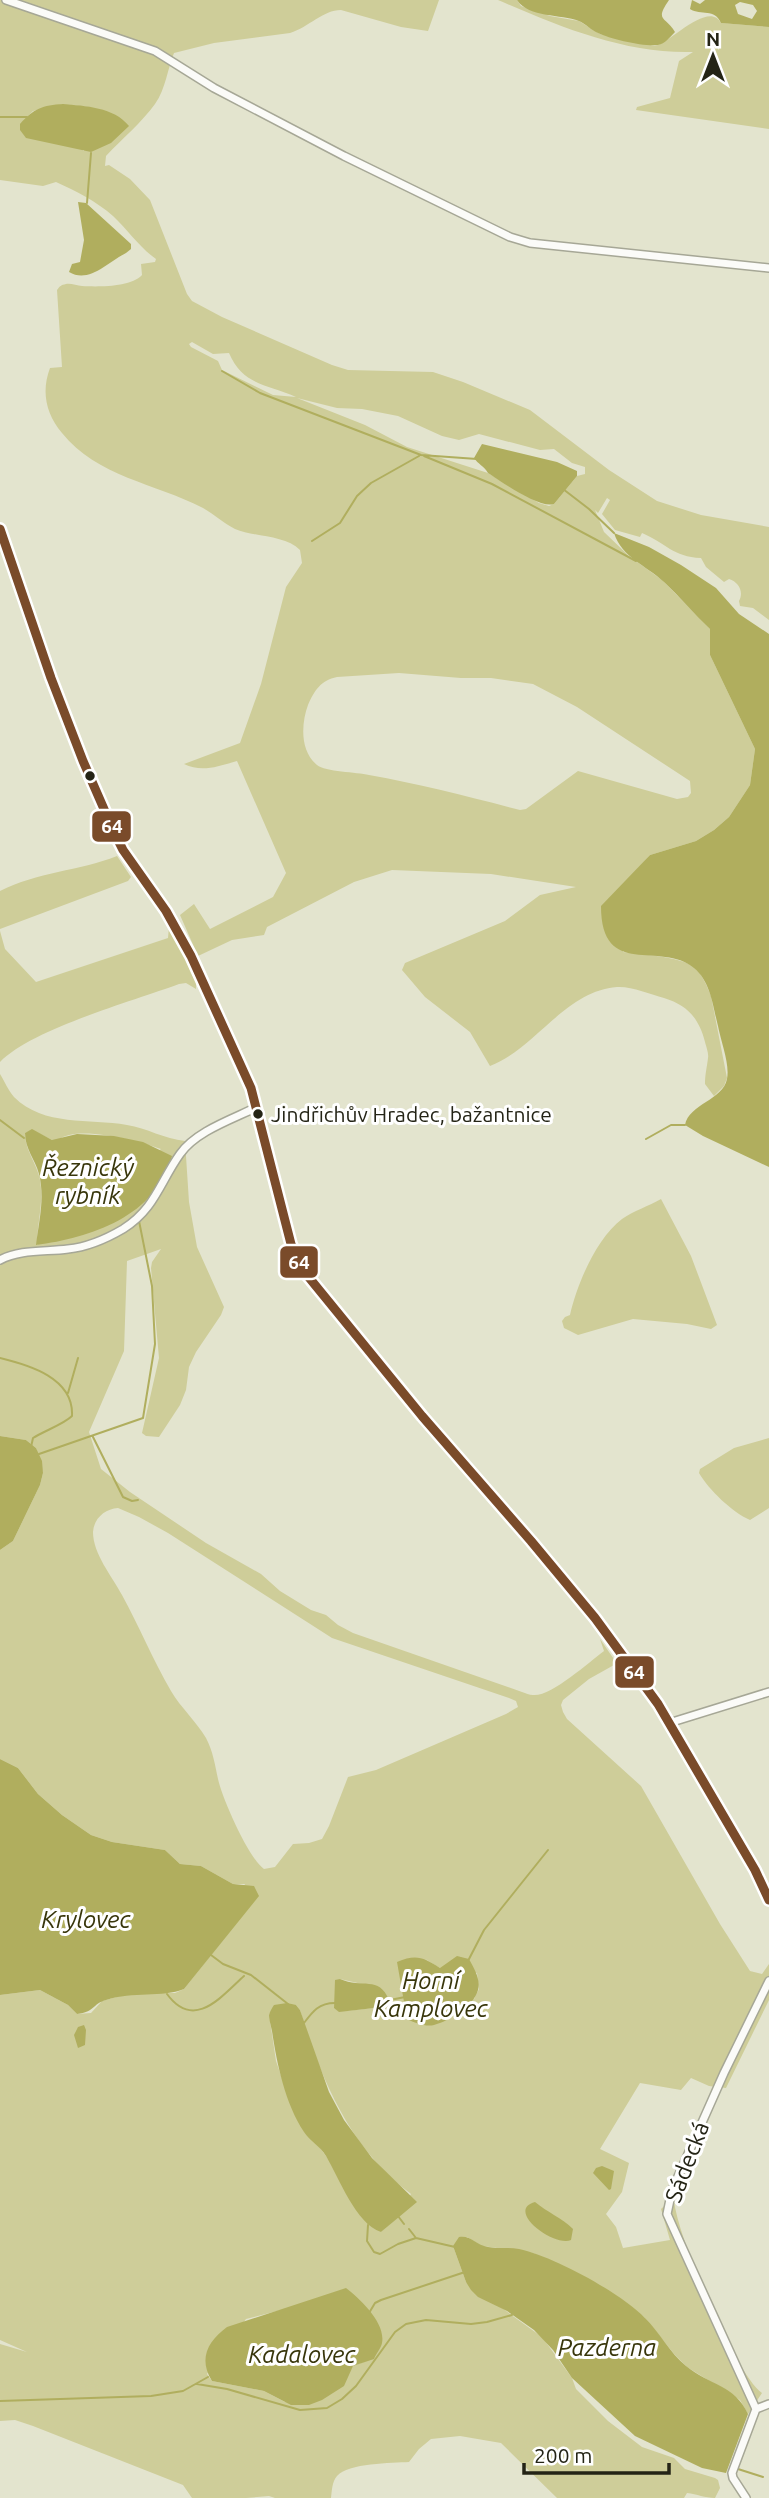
<svg xmlns="http://www.w3.org/2000/svg" width="769" height="2498" font-family="Ubuntu,sans-serif">
  <rect width="100%" height="100%" fill="#e3e4ce"/>
  <path fill="#cecd99" fill-rule="evenodd" d="M0,0H439L428,31L401,27L341,10C323,10 309,27 290,33L214,43L174,53C167,70 166,88 155,104C142,122 122,139 106,156L105,166L109,165L130,179L150,200L187,294L192,301L222,317L332,365L348,370L433,372L463,382L530,410L609,470L657,501L701,515L769,527V620L753,608L740,606L739,601C744,592 739,582 729,579L724,582L706,567L701,558C673,557 666,543 642,533L640,537L615,530L602,514L610,500L607,498L598,513L595,510L604,532L629,556L662,580L710,629V655L755,749L750,785L729,817L714,830L696,841L650,855L624,884L623,952C642,955 679,956 694,967C702,974 707,986 711,996L727,1078L724,1086L714,1096L705,1084C705,1074 707,1067 708,1058C709,1054 706,1046 705,1042C699,1018 687,1005 664,998C650,994 631,986 617,987C565,991 535,1049 490,1066L470,1032L425,997L402,970L405,963L505,921L540,895L576,887L491,874L392,870L354,882L267,927L264,935L232,940L198,956L180,915L194,904L210,929L273,897L286,873L237,761C219,766 202,773 184,764L240,743L261,684L286,587L302,563L300,550C285,535 254,537 235,529C223,523 214,514 203,508C155,483 97,477 62,433C46,414 41,392 50,368L62,367L57,290C60,286 61,285 66,284C71,283 77,286 82,286C99,287 131,287 142,275L141,264L155,262L156,259C139,247 128,230 113,216C96,201 76,191 56,182L43,186L0,180ZM63,104L88,107L84,151L26,118L33,111ZM192,342L213,354L229,353C243,386 268,384 296,397L273,395L222,370L218,361L191,347L189,344ZM297,398L337,408L362,409L398,416L442,436L459,440L479,434L540,450L554,449L572,463L585,467V474L577,476L554,504L549,506L539,503L488,473L407,447L365,425ZM399,673L461,678H491L533,684L577,707L690,781L691,793L688,797L677,799L578,771L526,809L520,810C470,797 420,784 369,775C357,772 325,772 317,765C300,751 301,724 308,705C314,691 321,680 337,677Z
    M498,0H517L521,6L550,16L579,21L600,34L655,46C671,42 709,0 721,23L769,27V129L636,110L637,107L670,98L679,61L693,52C625,54 560,27 498,0Z
    M117,856L131,877L128,881L0,929V891C37,872 79,871 117,856Z
    M169,927L196,978V989L186,983L179,984C133,1001 32,1029 0,1062V931L5,949L36,982L168,938Z
    M0,1074C5,1082 8,1090 14,1097C44,1127 89,1118 127,1125C147,1128 164,1139 185,1141L189,1202L197,1247L224,1307L221,1315L196,1352L189,1367L186,1390L180,1405L159,1437L146,1436L142,1433L159,1358L151,1268L152,1262L161,1249L127,1261L124,1351L89,1432L101,1469L130,1492L206,1543L261,1574L280,1591L311,1610L326,1615L338,1625L353,1633L522,1692C526,1693 529,1695 533,1695C551,1697 589,1662 604,1651L600,1639L620,1668L614,1665L589,1679L563,1700L561,1705L563,1712L567,1719L641,1786L720,1924L750,1971L762,1974L769,1964V2000L726,2088L709,2086L691,2078L681,2090L640,2083L600,2149L629,2163L622,2192L606,2214L616,2227L623,2248L670,2240L661,2209L674,2197C673,2228 737,2377 762,2393L748,2414L740,2400L687,2367L675,2355L644,2317L618,2297L588,2279L533,2253L482,2246L467,2237L453,2246L466,2282L542,2337L572,2378L576,2389L608,2421L642,2447L674,2458L685,2469L715,2478L718,2480L720,2488L715,2498C705,2498 697,2494 687,2493L684,2498H557L501,2443L460,2436L431,2439L419,2449L409,2462C392,2463 348,2463 337,2476C332,2482 332,2490 331,2498H275L269,2496L246,2498H192L183,2485L33,2426L15,2420L0,2421V2344L27,2352L0,2340V1995L40,1990L68,2005L77,2014L91,2013L102,2001L131,1993H175L184,1989L211,1955L245,1884H233L201,1866L180,1864L165,1850L112,1842L91,1835L62,1815L38,1794L18,1768L0,1759V1550L13,1541L40,1485L43,1473L36,1448L26,1440L0,1436ZM32,1130L52,1140H58C77,1124 139,1141 161,1149L37,1245C37,1223 44,1202 40,1180C37,1163 25,1151 25,1133ZM118,1508L139,1517L168,1533L332,1638L509,1698L516,1701L518,1707L506,1714L376,1770L348,1777L329,1826L322,1839L309,1843L293,1844L275,1867L264,1869C249,1859 222,1798 218,1779C215,1765 213,1751 206,1738C196,1721 181,1708 171,1691C153,1660 139,1626 122,1595C112,1576 93,1554 93,1532C94,1518 105,1509 118,1508ZM425,1959L440,1968L477,1973L479,1989L474,1999ZM340,1979L362,1984L383,2007L346,2011L334,2008ZM296,2005L300,2010C321,2080 351,2150 411,2194L398,2217L381,2232L315,2141L289,2099L276,2061L269,2014ZM281,2310L374,2358L353,2366L346,2377L285,2402L264,2391L212,2381L207,2374L246,2319Z
    M661,1199L691,1256L717,1325L711,1329L687,1324L633,1319L578,1335L564,1328L562,1321L565,1317L570,1315C577,1284 596,1239 622,1219C633,1211 649,1206 661,1199Z
    M769,1438V1508L750,1520C732,1512 709,1490 699,1473L700,1469L734,1448Z"/>
  <path fill="#b0ae5e" fill-rule="evenodd" d="M517,0H669C654,22 666,16 675,32C670,37 665,44 658,45C645,47 610,39 598,33C591,30 586,24 579,21C561,14 529,18 517,0Z
    M692,0L700,4L705,0H769V27L721,23C715,8 701,16 690,9ZM740,2L753,5L757,11L752,19L738,14L735,5Z
    M63,104C85,106 114,107 129,126L111,143L91,152L26,138L20,130V124C33,109 43,105 63,104Z
    M78,202L86,203L131,244V249L126,253C108,262 89,284 69,272L72,264L80,262L84,240Z
    M482,444L557,462L577,471V476L554,504C540,509 502,482 488,473C484,466 478,464 474,458Z
    M614,533L649,547L681,565L716,588L739,614L769,634V1167L703,1136L685,1125C689,1104 723,1100 727,1079C730,1064 721,1042 718,1026C713,1007 711,982 694,968C661,940 601,980 601,906L650,855L696,841L714,830L729,817L750,785L755,749L710,655V629C694,614 680,597 664,582C646,565 622,558 614,533Z
    M32,1129L52,1140L77,1134L114,1136L143,1142L172,1156C157,1216 90,1238 36,1245C39,1221 45,1198 39,1174C35,1159 25,1149 25,1133Z
    M0,1436L26,1440L36,1448L42,1461L43,1473L40,1485L13,1541L0,1550Z
    M0,1759L18,1768L38,1794L62,1815L91,1835L112,1842L165,1850L180,1864L201,1866L233,1884L254,1886L259,1896L184,1989C162,1998 133,1991 106,2000C92,2004 95,2012 77,2014L68,2005L40,1990L0,1995Z
    M457,1956L469,1959C474,1968 481,1980 478,1990C474,2006 449,2021 434,2025C426,2027 415,2023 407,2019L397,1962C416,1954 423,1957 440,1968Z
    M340,1979C362,1989 379,1975 389,2000L383,2007L339,2012L334,2008L335,1980Z
    M287,2003L296,2005L300,2010L329,2092L344,2120L372,2158L417,2202L381,2232C356,2224 339,2178 326,2156C320,2146 310,2141 304,2132C285,2103 277,2064 272,2031C271,2026 269,2019 269,2015C270,2011 272,2008 274,2005Z
    M84,2025L86,2030L85,2045L78,2048L74,2035L78,2027Z
    M602,2166L614,2171L611,2189L609,2190L593,2173L596,2168Z
    M535,2202C547,2212 562,2218 573,2229L571,2240C553,2247 505,2210 535,2202Z
    M459,2237C471,2235 476,2245 488,2247C498,2249 509,2247 519,2249C553,2256 621,2293 645,2318C660,2333 670,2353 686,2366C709,2385 735,2385 748,2414L726,2473L702,2468L635,2436L572,2378L553,2350L534,2330L507,2311L478,2297L471,2290L466,2282L453,2246Z
    M346,2288C360,2299 386,2323 382,2343C381,2348 376,2354 374,2359L353,2366L344,2386L322,2400L309,2405H291L264,2391L212,2381C198,2359 208,2341 227,2327Z"/>
  <g fill="none" stroke-linecap="round" stroke-linejoin="round">
    <path stroke="#b0ae5e" stroke-width="2" d="M0,117H27
      M87,203L91,153
      M222,371L260,393L421,455L477,459
      M424,456L492,484L636,561
      M563,489L589,509L614,533
      M312,541L340,523L357,496L371,483L419,456
      M0,1120L24,1138
      M646,1139L671,1125H685
      M0,1358C29,1365 74,1378 72,1416C64,1424 44,1431 33,1438L31,1447
      M68,1393L78,1358
      M93,1437L123,1497L132,1501L138,1500
      M39,1454L143,1418L155,1344L152,1286L139,1221
      M211,1955L223,1964L251,1975L288,2004
      M469,1959L484,1930L548,1850
      M167,1994C194,2031 221,1997 244,1976
      M390,2000L405,1997
      M304,2023C313,2011 319,2003 335,2003
      M398,2216L404,2224
      M368,2225L367,2241L374,2252L380,2254L398,2244L416,2238
      M409,2229L416,2238L455,2247
      M369,2313L375,2303L381,2300L465,2272
      M197,2384L227,2389L300,2410L327,2408L342,2399L356,2386L395,2332L406,2324L426,2320L471,2324L487,2322L512,2315
      M0,2401L151,2396L183,2391L208,2377
      M738,2469L763,2477"/>
    <defs>
      <path id="minor" d="M6,0L155,51L214,88L344,156L510,237L530,243L769,268
        M0,1260C20,1249 46,1252 68,1249C88,1247 106,1239 123,1229C155,1209 160,1182 180,1154C196,1131 233,1119 257,1107
        M669,1723L769,1692
        M756,2409L667,2214L672,2190L724,2073L769,1981
        M756,2409L769,2404
        M746,2498L733,2478L732,2473L756,2409"/>
      <path id="major" d="M0,529L51,678L83,761L114,832L123,850L166,911L191,956L251,1088L291,1244L302,1269L422,1416L531,1541L595,1618L658,1704L755,1870L769,1900"/>
    </defs>
    <use href="#minor" stroke="#a6a796" stroke-width="10"/>
    <use href="#major" stroke="#9a9a7f" stroke-width="11"/>
    <use href="#minor" stroke="#fbfbf8" stroke-width="7"/>
    <use href="#major" stroke="#e1e1d4" stroke-width="9"/>
    <defs>
      <path id="bus-1" d="M0,529L51,678L83,761L114,832L123,850L166,911L191,956L251,1088L291,1244L302,1269L422,1416L531,1541L595,1618L658,1704L755,1870L769,1900"/>
    </defs>
    <use href="#bus-1" stroke="#fff" stroke-width="14"/>
    <use href="#bus-1" stroke="#7a4b2a" stroke-width="9"/>
  </g>
  <g fill="#242416" stroke="#fff" stroke-width="2.5">
    <circle cx="90" cy="776" r="6"/>
    <circle cx="258" cy="1114" r="6"/>
  </g>
  <g text-anchor="middle" stroke-width="6" stroke-linejoin="round" paint-order="stroke">
    <g font-size="21" fill="#242416" stroke="#fff" text-anchor="start">
      <text x="271" y="1122">Jindřichův Hradec, bažantnice</text>
    </g>
    <g font-size="23" fill="#242416" stroke="#fff">
      <text transform="translate(687 2162) rotate(-69)" y="8">Sádecká</text>
    </g>
    <g font-size="24" font-style="italic" fill="#38360b" stroke="#fff">
      <text x="88" y="1176">Řeznický<tspan x="88" dy="28">rybník</tspan></text>
      <text x="86" y="1928">Krylovec</text>
      <text x="431" y="1989">Horní<tspan x="431" dy="28">Kamplovec</tspan></text>
      <text x="607" y="2356">Pazderna</text>
      <text x="302" y="2363">Kadalovec</text>
    </g>
  </g>
  <g stroke="#fff" stroke-width="2.5">
    <rect x="91" y="810" width="41" height="33" rx="7" fill="#7a4b2a"/>
    <rect x="279" y="1245" width="40" height="34" rx="7" fill="#7a4b2a"/>
    <rect x="614" y="1655" width="41" height="34" rx="7" fill="#7a4b2a"/>
  </g>
  <g font-size="19" text-anchor="middle" font-weight="bold" fill="#fff">
    <text x="112" y="833">64</text>
    <text x="299" y="1269">64</text>
    <text x="634" y="1679">64</text>
  </g>
  <g transform="translate(713 56)" stroke="#ffffff" stroke-width="5" paint-order="stroke">
  <path d="M0-5L12 26L0 18L-12 26Z" fill="#242416"/>
  <text y="-10" font-size="19" font-weight="bold" text-anchor="middle" fill="#242416">N</text>
  </g>
  <path d="M524 2463v10h145v-10" fill="none" stroke="#242416" stroke-width="3.5"/>
  <text x="534" y="2463" font-size="21" fill="#242416" stroke="#ffffff" stroke-width="5" paint-order="stroke">200 m</text>
</svg>
